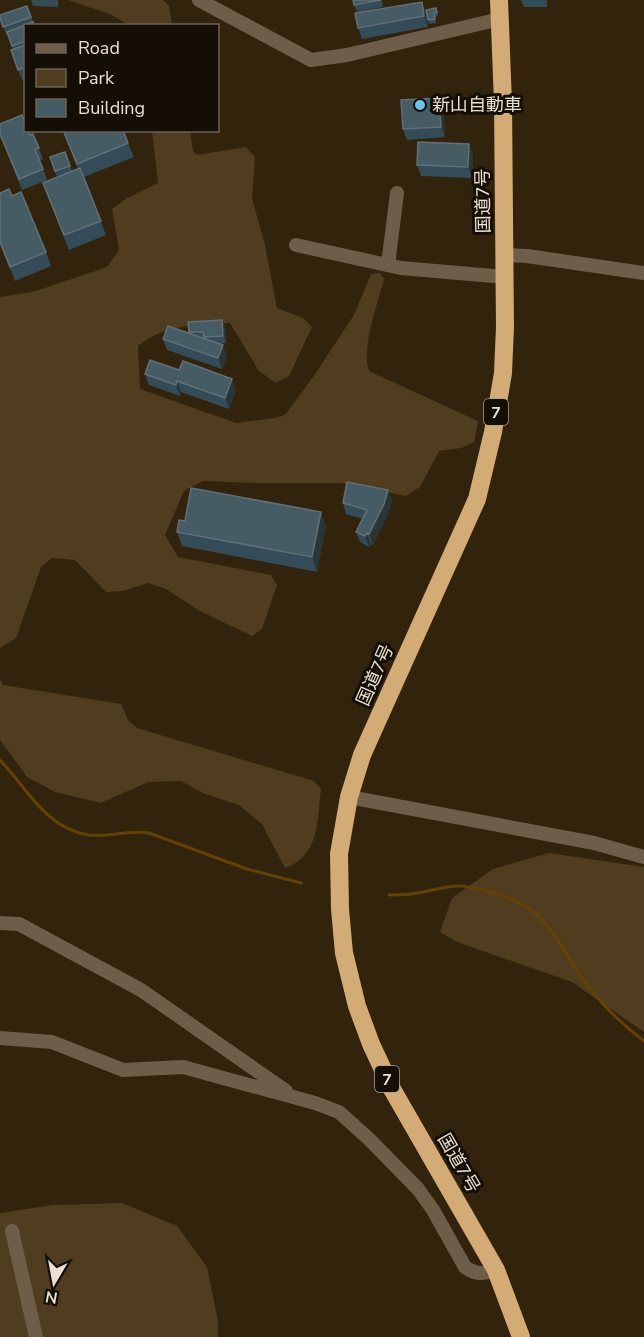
<svg xmlns="http://www.w3.org/2000/svg" width="644" height="1337" font-family="'Nunito Sans','Noto Sans JP',sans-serif">
  <rect width="100%" height="100%" fill="#32230d"/>
  <path fill="#503d20" d="M68,0H163L169,6L172,25H129L110,14Z
    M152,131H190L193,151L197,155L246,147L255,157L252,198L265,245L277,308L303,318L312,327L289,376L276,383L259,371L230,323C198,325 164,324 138,346L140,389L236,423L275,418L285,415L313,377L354,315L371,274L380,273L384,279C378,304 361,347 369,371L478,421L474,442L461,448L439,451L420,487L406,496L341,483H257L203,481L184,491L165,535L178,557L271,575L277,585L262,629L252,636L200,611L166,589L148,583L123,591L106,592L75,560L52,558L41,567L16,638L0,648V297L36,291L107,267L119,250L112,209L127,198L158,183Z
    M0,679L3,685L121,704L128,720L137,728L314,781L321,789C317,820 320,856 285,868L262,824L239,805L205,794L181,781L148,782L101,803L55,792L27,777L0,740Z
    M549,853L644,867V1032L572,982L457,942L440,932L452,898L493,869Z
    M122,1203L177,1226L207,1267L218,1321V1337H0V1213L53,1205Z"/>
  <g fill="none" stroke-linecap="round" stroke-linejoin="round">
    <path stroke="#634203" stroke-width="3" d="M0,760C27,788 46,829 89,835C110,837 129,830 149,833L247,869L301,883
      M389,895C398,895 408,895 417,893C431,891 447,885 462,886C472,887 483,890 493,893C545,906 553,935 580,975C596,999 621,1024 644,1041"/>
    <path stroke="#6e5e49" stroke-width="14" d="M199,0L311,60L347,55L500,19
      M296,245L401,268L505,277
      M505,255L527,256L644,273
      M388,265L397,193
      M349,797L594,843L644,857
      M0,923L19,924L141,990L286,1091
      M0,1038L52,1042L123,1070L183,1067L315,1103L339,1112L369,1139L418,1189L433,1210L465,1267C476,1275 483,1274 496,1270
      M12,1231L36,1337"/>
    <path stroke="#d2ab75" stroke-width="18" d="M499,0L503,103L505,327L503,373L493,432L477,499L362,755L349,797L339,854L340,909L344,953L357,1006L371,1044L392,1089L496,1270L521,1337"/>
  </g>
  <path fill="#334c58" d="M31,0H58V7L33,6Z
    M382,0L383,7L357,12L354,5Z
    M521,0H547V7H524Z
    M27,6L35,26H26V79L22,80L11,50H13L8,34H6L0,18Z
    M426,10L437,12L438,16L435,17L436,23L429,24Z
    M426,13L428,27L362,39L358,28Z
    M443,108L445,137L407,140L403,129Z
    M63,130L128,143L134,157L84,177L106,235L69,250L43,183L57,177L50,157L65,152L72,171L78,169Z
    M33,134L43,159L40,160L47,180L22,190L0,135H30Z
    M469,144L473,155L472,178L421,176L417,165Z
    M0,193L12,196L46,252L51,266L15,281L0,243Z
    M222,320L225,327L226,343L219,344L227,356L222,369L167,350L163,339L189,333L188,322Z
    M145,374L236,390L229,409L181,392L180,396L149,385Z
    M388,490L392,501L388,514L373,545L371,544L369,547L360,542L356,532L363,519L346,514L343,503Z
    M185,521L326,526L317,572L182,546L177,532Z"/>
  <path fill="#2a3535" d="M422,2L426,13L428,27L424,16Z
    M439,98L443,108L445,137L441,127Z
    M469,144L473,155L472,178L468,167Z
    M222,320L225,327L226,343L223,336Z
    M223,345L227,356L222,369L218,358Z
    M232,379L236,390L229,409L225,398Z
    M177,381L181,392L180,396L176,385Z
    M388,490L392,501L388,514L373,545L369,534Z
    M321,512L326,526L317,572L312,557Z
    M367,533L371,544L369,547L365,536Z"/>
  <path fill="#465c65" stroke="#607076" stroke-width="1.5" d="M353,0H381L354,5Z
    M422,2L424,16L358,28L355,13Z
    M27,6L31,17L3,27L0,18V15Z
    M436,8L437,13H434L435,19L428,20L426,10Z
    M33,22L35,26H26V41L12,46L7,32Z
    M26,45V67L18,70L11,50Z
    M439,98L441,127L403,129L401,100Z
    M22,115L26,124V130H28L30,135L33,134L39,148L35,149L43,169L19,179L0,134V124Z
    M63,130H123L128,143L77,164Z
    M418,142L469,144L468,167L417,165Z
    M65,152L70,166L55,171L50,157Z
    M80,168L101,221L64,235L43,183Z
    M9,189L12,196L21,192L46,252L10,267L0,242V193Z
    M222,320L223,336L204,337L203,332H189L188,322Z
    M168,326L223,345L218,358L163,339Z
    M150,360L179,370L183,361L232,379L225,398L177,381L176,385L145,374Z
    M347,482L388,490L384,504L369,534L367,533L365,536L356,532L367,510L343,503Z
    M191,488L321,512L312,557L177,532L179,520L185,521Z"/>
  <circle fill="#68c4f0" stroke="#150e05" stroke-width="2" cx="420" cy="105" r="6"/>
  <g text-anchor="middle" stroke-width="6" stroke-linejoin="round" paint-order="stroke">
    <g fill="#150e05" stroke="#a9a094" stroke-width="1.5">
      <rect x="484" y="399" width="24" height="26" rx="4.5"/>
      <rect x="375" y="1066" width="24" height="26" rx="4.5"/>
    </g>
    <g font-size="16" font-weight="bold" fill="#e9dfd2">
      <text x="496" y="418">7</text>
      <text x="387" y="1085">7</text>
    </g>
    <g font-size="18" fill="#e9dfd2" stroke="#150e05" text-anchor="start">
      <text x="432" y="111">新山自動車</text>
    </g>
    <g font-size="18" fill="#e9dfd2" stroke="#150e05">
      <text transform="translate(483 201) rotate(-91)" y="6">国道7号</text>
      <text transform="translate(375 675) rotate(-66)" y="6">国道7号</text>
      <text transform="translate(459 1163) rotate(60)" y="6">国道7号</text>
    </g>
  </g>
  <rect x="24" y="24" width="195" height="108" fill="#150e05" stroke="#6a6257" stroke-width="1.5"/>
  <rect x="36" y="44" width="30" height="9" fill="#6e5e49" stroke="#6a6257" stroke-width="1.5"/>
  <text x="78" y="54" font-size="18" fill="#e9dfd2">Road</text>
  <rect x="36" y="69" width="30" height="18" fill="#503d20" stroke="#6a6257" stroke-width="1.5"/>
  <text x="78" y="84" font-size="18" fill="#e9dfd2">Park</text>
  <rect x="36" y="99" width="30" height="18" fill="#465c65" stroke="#6a6257" stroke-width="1.5"/>
  <text x="78" y="114" font-size="18" fill="#e9dfd2">Building</text>
  <g transform="translate(54 1283) rotate(190)" stroke="#150e05" stroke-width="4.5" paint-order="stroke">
  <path d="M0-4.5L10 22L0 15L-10 22Z" fill="#e9dfd2"/>
  <text y="-9" font-size="16" font-weight="bold" text-anchor="middle" fill="#e9dfd2">N</text>
  </g>
</svg>
